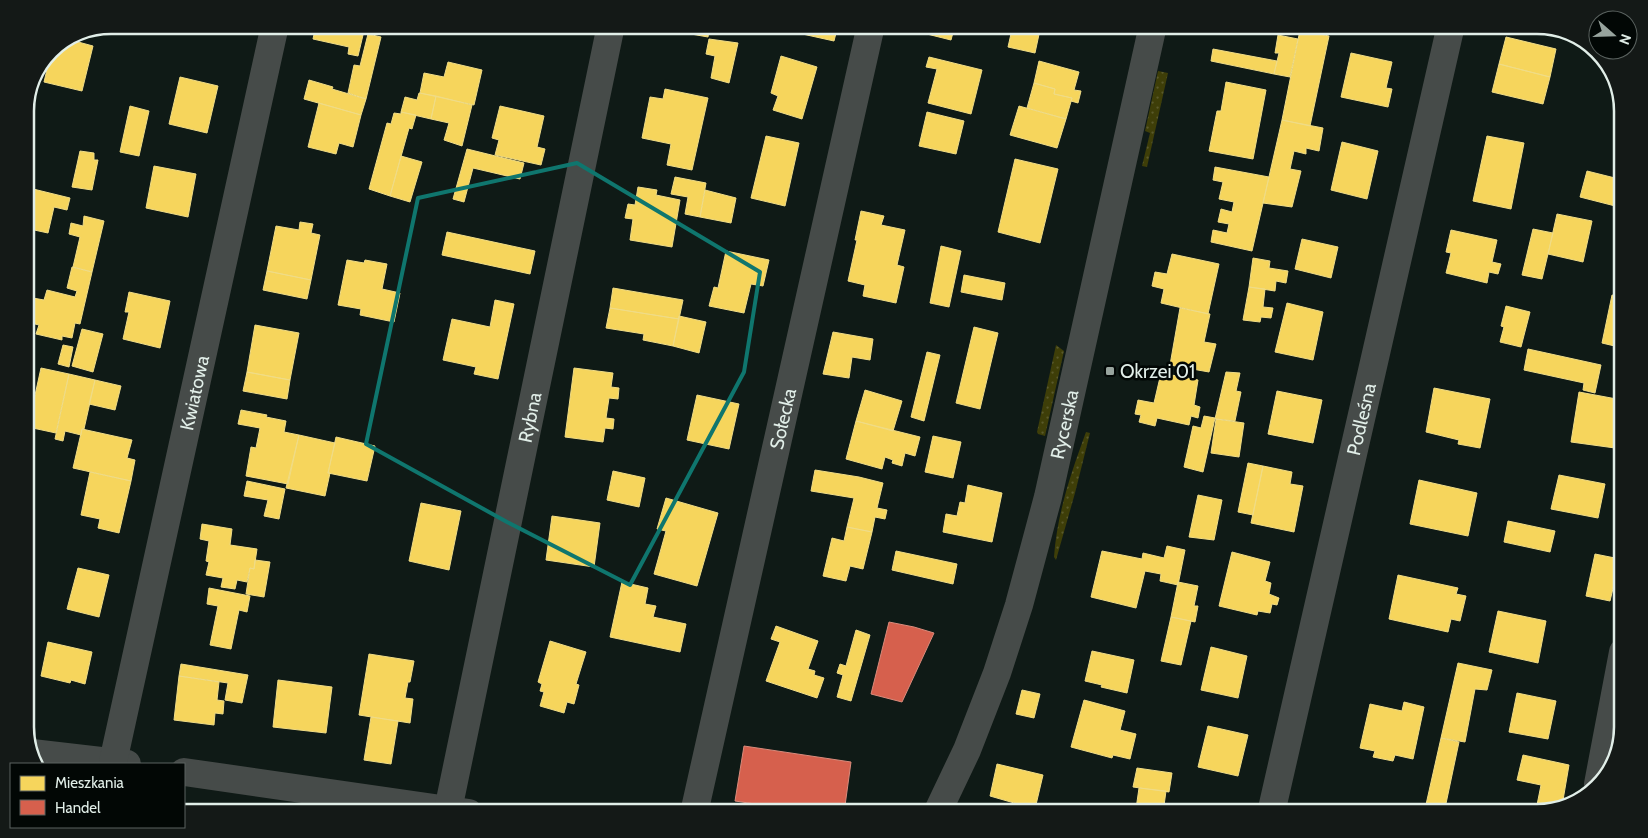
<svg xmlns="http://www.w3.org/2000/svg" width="1648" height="838" font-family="Cabin,sans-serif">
  <defs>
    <pattern id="grass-dots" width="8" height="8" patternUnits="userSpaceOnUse" patternTransform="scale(1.25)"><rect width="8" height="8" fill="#3e3e08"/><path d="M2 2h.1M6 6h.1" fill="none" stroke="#5a5a2c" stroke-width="1.8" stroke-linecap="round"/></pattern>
  </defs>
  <rect width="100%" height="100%" fill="#0f1a16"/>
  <path fill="url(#grass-dots)" d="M1158,71L1168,73L1147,167L1142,166L1150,133L1145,131Z
    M1056,345L1064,351L1045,436L1038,434L1037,432Z
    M1086,432L1090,433L1075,493L1056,560L1054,557C1057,514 1071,473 1086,432Z"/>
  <path fill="#f6d55c" stroke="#f0dc86" d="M157,25H185L184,31Z
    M316,25H325L363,35L358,56L348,54L349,47L313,39Z
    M325,25H365L363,35Z
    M664,25H710L708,37L663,29Z
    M758,25H838L834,41L789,31L788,33Z
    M916,25H955L951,40L915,31Z
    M1013,25H1041L1035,53L1008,47Z
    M1300,30L1329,36L1310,126L1282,120Z
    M368,34L381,37L366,99L348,93L354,65L360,66Z
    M1278,35L1298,39L1290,77L1274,74L1279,53H1275Z
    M1506,37L1556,49L1550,77L1499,64Z
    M67,39L93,46L82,91L44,82L52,49Z
    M709,39L738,43L729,83L711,78L715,56L706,54Z
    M1213,49L1277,61L1274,74L1211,61Z
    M1351,53L1392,62L1386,88L1392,89L1388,107L1341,97Z
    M781,56L817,67L802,119L773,110L778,96L771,93Z
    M929,57L982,70L971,114L928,103L937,69L926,67Z
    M1039,61L1079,72L1074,90L1081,91L1078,103L1071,101L1072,98L1054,94L1055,89L1034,83Z
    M448,62L482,70L474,105L420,93L424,73L444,77Z
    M1499,64L1550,77L1543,104L1492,92Z
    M180,77L218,86L207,133L169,124Z
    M309,80L333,87L332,89L366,99L361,115L304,99Z
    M1226,82L1266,90L1253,159L1209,151L1217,111H1221Z
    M1034,83L1055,89L1054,94L1072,98L1066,119L1027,108Z
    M665,89L708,98L692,170L667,165L671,144L642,138L650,97L663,99Z
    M419,93L436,96L431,119L401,112L405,97L417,100Z
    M436,96L472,105L462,146L444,140L449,123L431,119Z
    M319,103L361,115L353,147L339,143L336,154L308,147Z
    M130,106L149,111L139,156L120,152Z
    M500,106L544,116L537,147L545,149L541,165L495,155L499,140L492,138Z
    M1019,106L1066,119L1057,148L1010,135Z
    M401,112L416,115L412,129L409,128L390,196L369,189L387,123L391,124L394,113L401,114Z
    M927,112L964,121L956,154L919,146Z
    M1282,120L1323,128L1319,151L1306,148V154L1294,151L1290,169L1301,171L1292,207L1263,203Z
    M766,136L799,143L785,206L751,198Z
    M1487,136L1524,143L1511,209L1473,201Z
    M1342,142L1378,151L1367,199L1331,190Z
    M467,149L524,163L520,179L473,168L464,202L453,199Z
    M80,151L94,153V160H98L92,190L72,187Z
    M401,156L422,162L410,202L390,196Z
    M1015,159L1058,169L1040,243L998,232Z
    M154,166L196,174L188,217L146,208Z
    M1215,167L1269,177L1252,251L1211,242L1213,230L1227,233L1229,224L1218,222L1221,209L1232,212L1234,202L1219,199L1223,182L1213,180Z
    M1587,171L1623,180V208L1580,197Z
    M675,177L706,183L700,217L685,214L688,197L671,194Z
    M25,187L70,198L67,210L54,207L48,233L25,228Z
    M638,187L657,190L656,195L680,200L672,247L630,240L633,219L625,218L628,204L635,205Z
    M705,190L736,198L731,223L700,217Z
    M861,211L884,216L881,225L905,230L897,265L904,267L896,303L863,296L865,285L848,281L857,240H855Z
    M1557,214L1592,221L1583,262L1548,254Z
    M84,216L104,221L92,272L73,267L80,237L69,234L71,223L83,226Z
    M300,222L313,224L311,233L320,235L311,280L267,271L276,226L299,230Z
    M1533,229L1553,233L1542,279L1522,275Z
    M1451,230L1497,240L1492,262L1501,264L1498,274L1489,272L1487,283L1446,273L1451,253L1446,252Z
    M447,232L535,251L530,274L442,255Z
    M1302,239L1338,247L1331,278L1295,269Z
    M941,246L961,251L949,307L930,303Z
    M726,251L769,260L763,286L751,284L744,313L709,306L714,287L718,288Z
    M1172,254L1219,264L1208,314L1161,303L1164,289L1152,286L1155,272L1167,274Z
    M1253,258L1270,261L1269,268L1288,271L1286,283L1276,281L1275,291L1249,287Z
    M347,260L364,263L365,260L387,264L382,289L400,293L394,322L360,315L361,309L338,305Z
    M72,267L92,272L80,324L75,323L72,338L62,336V340L36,334L39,325L27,322L33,298L44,300L47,290L75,297L77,291L67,288Z
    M267,271L311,280L307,299L263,290Z
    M964,275L1005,283L1002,300L961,292Z
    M1249,287L1265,289L1263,307L1273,308L1271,318L1261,317L1260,322L1243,320Z
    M613,288L683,300L679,319L610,308Z
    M129,292L170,301L160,348L123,339L129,312H125Z
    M1612,295L1623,297V348L1602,343Z
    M495,300L514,304L498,379L474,374L476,367L443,360L452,319L490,327Z
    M1287,303L1323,312L1313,360L1275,352Z
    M1506,306L1530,312L1521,347L1500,342L1504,327L1501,326Z
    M610,308L679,319L673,346L643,340L644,334L606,328Z
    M1180,308L1210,314L1204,342L1216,344L1209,372L1170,365Z
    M679,316L706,322L699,353L673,346Z
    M255,325L299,333L290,380L247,372Z
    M974,327L998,333L980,409L956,403Z
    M82,329L103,334L93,372L72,366Z
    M833,332L873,339L870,360L852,357L849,378L823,374Z
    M63,345L73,347L69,367L58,364Z
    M1528,349L1601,365L1595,393L1583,390L1584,383L1524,370Z
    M927,352L940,355L924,421L911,417Z
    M41,368L69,374L56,433L28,427Z
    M574,368L613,373L611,387L619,388L618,399L609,398L606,418L614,419L613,429L605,428L603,442L565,437Z
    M247,372L290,380L287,399L243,391Z
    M1226,372L1240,373L1236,391L1241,392L1235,421L1215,419Z
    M1161,373L1198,380L1194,405L1200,407L1198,418L1191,416L1189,425L1157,418L1155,426L1139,422L1141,415L1135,414L1138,400L1154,403Z
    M69,374L95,380L84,429H82L81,435L65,431L63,441L55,439Z
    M95,380L121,386L115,410L89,404Z
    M1434,388L1490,399L1480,448L1458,444L1459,440L1426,432Z
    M865,390L902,401L893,431L856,421Z
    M1277,391L1322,400L1313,443L1268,434Z
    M1579,392L1622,400L1615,448L1571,442Z
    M697,395L739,404L729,449L687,440Z
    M241,410L267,415L266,417L286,421L284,432L299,435L288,484L246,476L251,447L256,448L260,428L238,424Z
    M1204,416L1215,418L1203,472L1184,467L1193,426L1201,428Z
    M1216,419L1244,423L1239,457L1211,453Z
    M856,421L920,437L915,456L905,453L902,466L892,463L893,460L885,457L882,469L846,459Z
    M82,429L132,440L127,458L135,460L131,481L73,468Z
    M299,435L335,443L328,473H330L325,496L286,488Z
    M933,436L961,442L953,478L925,472Z
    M336,437L375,446L367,481L328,473Z
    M25,460L34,462L25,499Z
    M1248,463L1263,466L1253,515L1238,512Z
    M1263,466L1292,472L1290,484L1303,486L1294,532L1251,523Z
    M815,470L859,477L883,483L877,508L887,510L885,519L875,517L872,532L847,527L854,498L811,491Z
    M613,471L645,478L639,507L607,500Z
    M90,472L131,481L119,533L98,528L100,519L81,515Z
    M1559,475L1605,484L1598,518L1551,509Z
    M1419,480L1477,493L1468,536L1410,524Z
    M247,481L285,489L279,519L264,516L268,500L244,496Z
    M968,485L1002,493L992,542L943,532L946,514L957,516L960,502L965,503Z
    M1198,495L1222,500L1214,540L1189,537Z
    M666,498L718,513L697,586L654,574L666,531L657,529Z
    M421,503L461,511L449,570L409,561Z
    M552,516L600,523L594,567L546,560Z
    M1508,521L1555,531L1550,552L1504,542Z
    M202,524L232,529L230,545L257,549L254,569L250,568L247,582L237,580L235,589L221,587L223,578L206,575L209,562L206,561L209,541L200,539Z
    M847,527L872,532L863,569L850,566L846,581L823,576L832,538L844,541Z
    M1167,546L1185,550L1178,585L1160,581L1161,574L1145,571L1136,608L1091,597L1102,551L1142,559L1143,553L1164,558Z
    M896,551L957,564L953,584L892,570Z
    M1232,552L1270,562L1265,581L1271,583L1269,594L1279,598L1277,605L1272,604L1270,613L1258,611L1257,615L1219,606Z
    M1595,554L1620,559L1610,601L1586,596Z
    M255,560L270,562L264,597L246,594L250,568L254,569Z
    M78,568L109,575L99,617L67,609Z
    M1398,575L1458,588L1456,594L1466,596L1460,621L1451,619L1448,632L1389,619Z
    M622,582L648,588L645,604L656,606L653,617L686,624L680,652L610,637Z
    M1178,582L1198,586L1194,606H1198L1195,622L1171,617Z
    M209,588L250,596L247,612L239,610L231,649L210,645L218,606L207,604Z
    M1498,611L1546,621L1538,663L1489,652Z
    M1171,617L1191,621L1181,665L1161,661Z
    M776,626L818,641L808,669L815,671L814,675L824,678L817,698L766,681L780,642L771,639Z
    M856,630L870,635L851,701L837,697L843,675L837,673L840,664L846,666Z
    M550,641L586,652L576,684L579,685L574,704L567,702L564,713L540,706L544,692L540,691L542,684L538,682Z
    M48,642L92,652L85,684L71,680L70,683L41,676Z
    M1211,647L1247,656L1238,698L1201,690Z
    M1092,651L1134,660L1127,693L1101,687L1102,685L1085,681Z
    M369,654L414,661L410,682H408L405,698L413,699L410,723L359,715Z
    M1458,663L1492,670L1487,690L1475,689L1465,742L1441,738Z
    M181,664L248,675L242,703L225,700L228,683L179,676Z
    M179,676L219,682L217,700L224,701L223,714L215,713L214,725L174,720Z
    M278,680L332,687L326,733L273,727Z
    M1022,690L1040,694L1034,718L1016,714Z
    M1517,693L1556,701L1548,739L1509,732Z
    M1084,700L1125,711L1120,730L1136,734L1130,759L1113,755L1112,758L1071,747Z
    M1404,702L1424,707L1413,759L1395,755L1393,761L1373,757L1375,751L1360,748L1370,704L1402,711Z
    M371,717L398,721L391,764L364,760Z
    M1208,726L1248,735L1238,776L1198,767Z
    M1441,738L1459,742L1444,813L1425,809Z
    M1523,755L1569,765L1562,806L1552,808L1537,805L1541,785L1517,780Z
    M997,764L1043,775L1035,809L990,796Z
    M1137,768L1172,773L1169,792L1133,787Z
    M1139,788L1166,791L1163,813L1136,809Z
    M1400,804L1419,808L1418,813H1398Z
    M1345,807L1370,813H1344Z"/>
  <path fill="#d6604d" stroke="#d98b7c" d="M889,622L914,627L934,633L902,702L871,694Z
    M744,746L851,762L844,813H816L735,801Z"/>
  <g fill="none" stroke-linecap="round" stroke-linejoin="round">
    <g stroke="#464b49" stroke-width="28">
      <path d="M32,753L127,764"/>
      <path id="s1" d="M113,762L275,25"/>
      <path d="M184,772L469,813"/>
      <path d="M1598,784L1623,652"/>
      <path id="s2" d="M448,810L611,25"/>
      <path id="s3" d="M694,813L871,25"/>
      <path id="s4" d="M937,813L967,750L997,673L1019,605L1048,497L1153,25"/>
      <path id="s5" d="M1271,813L1451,25"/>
    </g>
  </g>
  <path fill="none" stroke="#0f766e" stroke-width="4" stroke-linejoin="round" d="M577,163L760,272L744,372L630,585L507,522L366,444L418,198Z"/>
  <rect fill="#98a49e" stroke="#020705" stroke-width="2" x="1105" y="366" width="10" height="10" rx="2.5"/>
  <g text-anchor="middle" stroke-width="5" stroke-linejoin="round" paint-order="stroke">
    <g font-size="19" fill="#e1eee8" stroke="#020705" text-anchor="start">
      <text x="1120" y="378">Okrzei 01</text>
    </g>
    <g font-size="19" fill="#e1eee8" stroke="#020705">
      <text dy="7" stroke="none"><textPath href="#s1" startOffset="378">Kwiatowa</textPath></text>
      <text dy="7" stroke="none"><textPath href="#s2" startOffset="401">Rybna</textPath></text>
      <text dy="7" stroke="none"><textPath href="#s3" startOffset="404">Sołecka</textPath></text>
      <text dy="7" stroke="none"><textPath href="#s5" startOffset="404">Podleśna</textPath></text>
      <text dy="7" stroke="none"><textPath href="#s4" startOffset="410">Rycerska</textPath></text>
    </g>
  </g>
  <path d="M0 0H1648V838H0ZM111 34H1537A77 77 0 0 1 1614 111V727A77 77 0 0 1 1537 804H111A77 77 0 0 1 34 727V111A77 77 0 0 1 111 34Z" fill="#141917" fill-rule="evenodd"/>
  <path fill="none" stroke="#e1eee8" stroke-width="2.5" d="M111 34H1537A77 77 0 0 1 1614 111V727A77 77 0 0 1 1537 804H111A77 77 0 0 1 34 727V111A77 77 0 0 1 111 34Z"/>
  <rect x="10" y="763" width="175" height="65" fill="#020705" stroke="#5b6360"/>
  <rect x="20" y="776" width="25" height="15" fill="#f6d55c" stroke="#5b6360"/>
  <text x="55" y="788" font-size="15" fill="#e1eee8">Mieszkania</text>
  <rect x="20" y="800" width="25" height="15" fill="#d6604d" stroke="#5b6360"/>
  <text x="55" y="813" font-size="15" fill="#e1eee8">Handel</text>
  <g transform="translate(1613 35) rotate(110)"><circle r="24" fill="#020705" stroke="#5b6360"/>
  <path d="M0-4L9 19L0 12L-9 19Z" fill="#98a49e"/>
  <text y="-8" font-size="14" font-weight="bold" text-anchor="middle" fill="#e1eee8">N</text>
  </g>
</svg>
